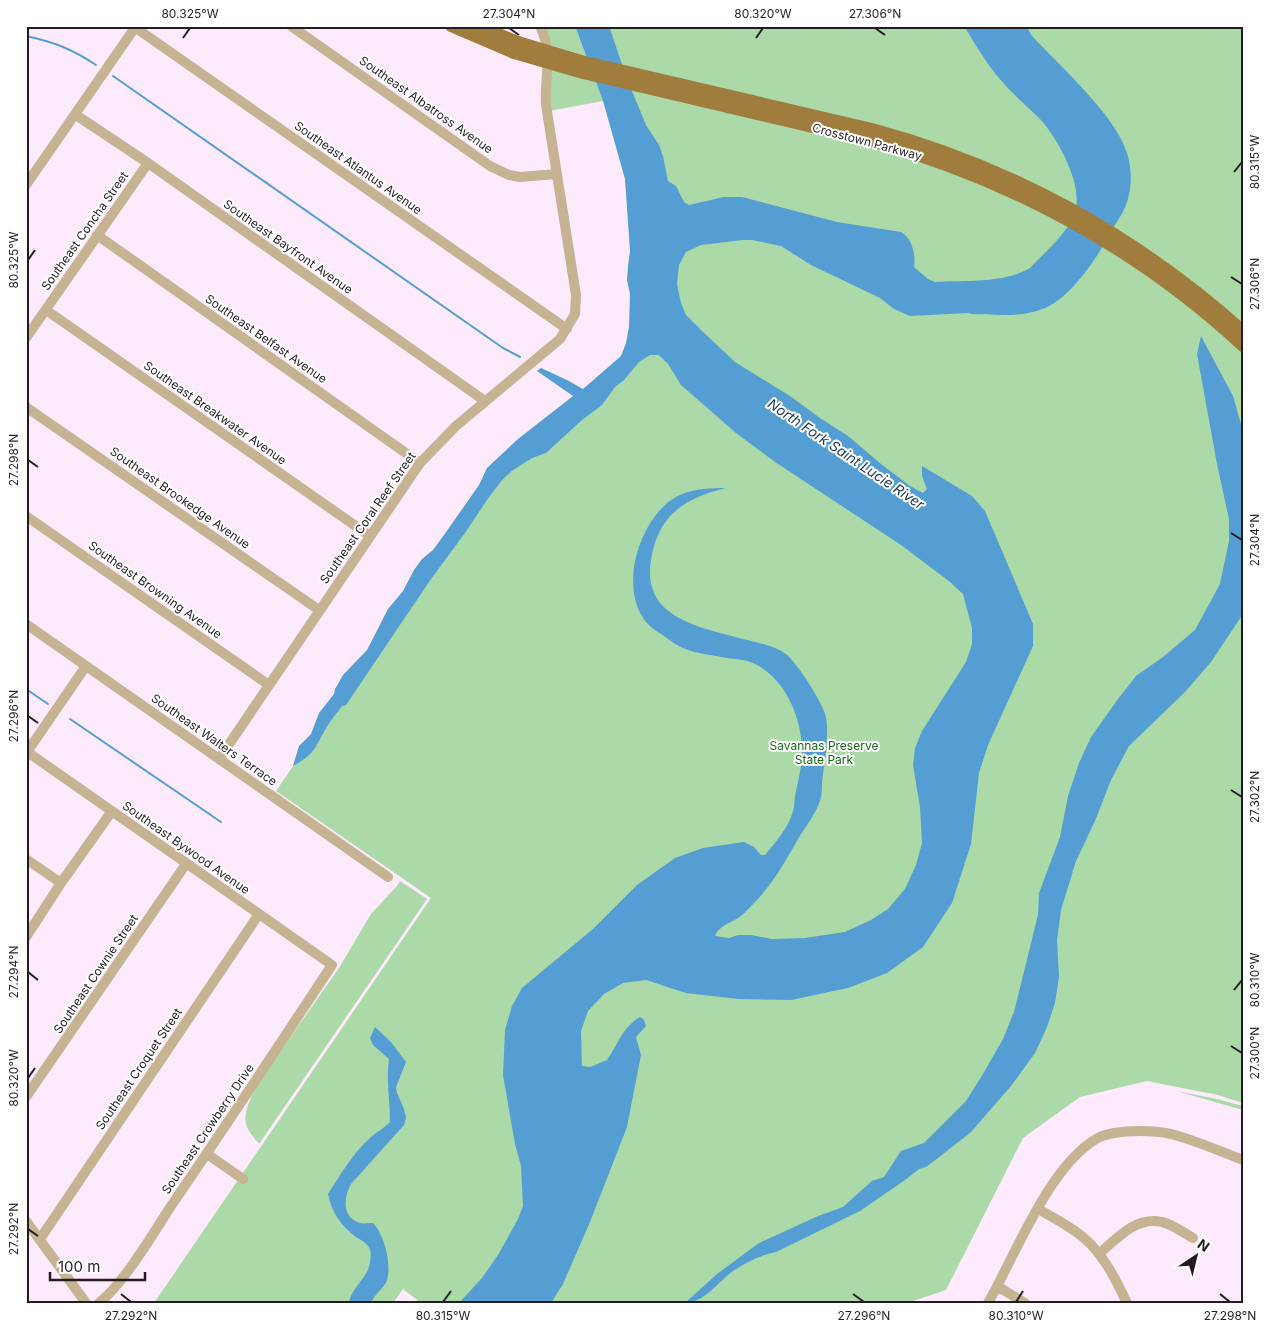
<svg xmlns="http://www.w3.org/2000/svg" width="1269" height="1329" font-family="Inter,sans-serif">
  <rect width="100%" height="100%" fill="#fdeafc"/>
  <path fill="#abd9a7" d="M542,26H575L603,101L549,111Z
    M595,26H1243V1103L1218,1095L1147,1081L1080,1097L1023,1138L946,1290L907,1303H421L403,1289L393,1303H154L431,898L276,791L475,501L657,337Z
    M400,881L427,899L259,1144C255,1139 247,1130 246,1124C241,1105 268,1068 278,1052H280L339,968L371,914L397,886Z
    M1176,1091L1217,1099L1243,1106V1110Z"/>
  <path fill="#549ed4" d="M575,26H609L627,79L646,125L659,145L663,156L668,181L676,186L684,202L689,205L724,197H742L837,222L901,232C912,238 916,255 914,267L928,279L935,282C965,280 1002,284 1030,268C1044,253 1069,232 1075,212C1084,185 1057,137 1039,118C1028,107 1016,97 1006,86C989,68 977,47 964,26H1026L1032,36C1059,65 1116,116 1127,153C1131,165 1132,182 1129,194C1126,212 1115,223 1107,238C1097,259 1070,296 1049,306C1029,316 1008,316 986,314C979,314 974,315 968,313L910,316L894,309L880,298L811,265L781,246L752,240H743L701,245L686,252L679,265L677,284L681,303L686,315L701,330L735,362L790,396L820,418L848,436L881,464L910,486L923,493L927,489L922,476V466L972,496L985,511L1033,624V646L988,745L979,773L971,844L952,903L923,947L887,973L848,988L791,1000L738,999L686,993L646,980L623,983L604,994L588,1011L581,1031L582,1066L590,1067L607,1060C619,1043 621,1029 640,1017L644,1020L646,1026L636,1037L641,1055L627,1127L590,1222L563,1284L551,1303H459L482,1278L498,1255L518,1219L523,1206L521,1166L515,1144L503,1075L505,1030L512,1006L522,988L593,929L637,885L675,858L703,848L744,842L754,847L761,855H765C775,843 789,827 793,811C795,806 794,801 795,796C798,781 802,767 802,751C802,718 785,677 753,663C746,660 736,659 727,658C713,655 697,654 683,648C676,645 670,640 664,636C658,632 651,628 646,622C620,589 637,531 665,505C682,489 705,488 726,488C693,496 666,509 655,543C632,617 693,625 747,640C760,643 775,646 786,654C797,663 821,700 825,714C827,720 827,727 827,733C827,749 824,766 822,782C822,788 822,795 820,801C816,812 808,824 801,834C787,858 774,883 754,903C750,907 746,912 741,916C732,923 719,925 715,936L729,938L738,935H751L772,939L805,938L845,932L871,920L888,909L905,889L916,865L922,843L920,807L913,765L915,748L922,731L966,662L972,644V628L963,594L950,582L901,545L775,462L736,433L681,385L668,364L659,355H650L639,362L624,380L615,387L602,405L582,420L546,453L532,458L513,470L503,479L489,497L465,533L431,579L346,705L342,706C338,712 332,718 328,725C315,746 317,753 293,766L299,746L311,734L319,713L334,694L335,689L343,675L367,650L388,609L403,591L414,570L422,559L433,550L444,535L479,485L487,468L518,439L573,396L537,371L541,368L567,380L583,389L621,356L626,343L629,327L630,294L627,280L628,266L630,251L625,179L603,101Z
    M1201,336L1233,396L1243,431V614L1211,662L1185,692L1129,746L1111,780L1095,821L1076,861L1061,910L1057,940L1059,977L1055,1003L1047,1027L1035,1053L1011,1086L971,1132L938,1158L926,1167L919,1169L905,1180L860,1211L776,1252C760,1255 747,1262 733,1271C718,1282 704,1303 685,1303L717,1274L759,1243L818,1216L843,1207L872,1181L884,1177L901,1151L924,1143L966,1101L983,1074L1003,1039L1014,1012L1038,915L1039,893L1060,837L1068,796L1079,763L1091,737L1118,699L1136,676L1163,657L1195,630L1220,584L1229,541V519L1217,464L1197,354Z
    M375,1027L391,1042L406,1062L396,1087L397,1093L404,1109L406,1118L404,1125L351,1184C344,1197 341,1217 360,1223C363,1224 369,1223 373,1223C384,1234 392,1264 387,1280C384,1289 374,1294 371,1303H349C351,1287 368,1279 370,1262C374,1242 362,1243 351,1233C338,1222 331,1209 328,1194C340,1175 354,1152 371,1137C378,1131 383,1129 390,1122C390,1101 386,1081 389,1059L373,1045L370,1038Z"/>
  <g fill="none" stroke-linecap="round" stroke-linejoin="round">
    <path stroke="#549ed4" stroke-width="2" d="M26,36C54,42 72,49 96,65
      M113,76L503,348L520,357
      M26,689L48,704
      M70,719L221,822"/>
    <path stroke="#c6b392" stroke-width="10" d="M133,26L567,329
      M291,26L490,166L509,175L520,177L557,174
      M76,115L148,163L485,401
      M26,185L136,26
      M97,235L420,463
      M46,310L370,536
      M26,338L148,163
      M26,407L319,610
      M26,516L269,685
      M26,624L388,877
      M26,751L332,965C279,1045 226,1126 171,1206C152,1235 125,1282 99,1303
      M27,752L86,666
      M219,759L420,463L456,426L560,339L575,314L576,295L546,105C544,75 554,56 540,26
      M26,859L61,883
      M26,937L61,883L112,811
      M26,1097L186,864
      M207,1154L243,1179
      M1038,1209C1054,1218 1070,1226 1084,1238C1104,1255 1116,1280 1127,1303
      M26,1221L86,1303
      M40,1239L259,914
      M1099,1254C1117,1238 1136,1216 1162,1222C1172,1224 1184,1233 1193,1238
      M997,1286L1025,1303
      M988,1303C1016,1254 1048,1168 1096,1139C1113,1129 1152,1130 1171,1134C1195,1140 1219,1151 1243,1160"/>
    <path stroke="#a17d3d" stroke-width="12" d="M451,26L514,53
      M479,26L518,42"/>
    <path stroke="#a17d3d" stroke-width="12" d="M518,42L581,61L872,129C1010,166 1136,235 1243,331
      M514,53L583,73L872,141C1010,180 1137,248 1243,346"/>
  </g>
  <path fill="none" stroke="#221c22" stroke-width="2" d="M509,28L519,35M875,28L885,35M183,38L190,28M756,38L763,28M1234,172L1242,162M28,260L35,250M1231,277L1242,284M28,460L38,467M1231,533L1242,540M28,716L38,723M1231,790L1242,797M28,972L38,980M1234,990L1242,980M1231,1046L1242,1053M28,1078L35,1068M28,1229L38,1236M121,1294L131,1302M853,1294L864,1302M1220,1294L1230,1302M443,1302L451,1291M1016,1302L1023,1291"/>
  <g text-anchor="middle" stroke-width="4" stroke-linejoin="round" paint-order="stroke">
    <g font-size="12" fill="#221c22" stroke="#fff">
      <text transform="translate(426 105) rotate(35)" y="4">Southeast Albatross Avenue</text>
      <text transform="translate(867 142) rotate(15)" y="4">Crosstown Parkway</text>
      <text transform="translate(358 168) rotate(35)" y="4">Southeast Atlantus Avenue</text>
      <text transform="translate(85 231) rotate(-55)" y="4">Southeast Concha Street</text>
      <text transform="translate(288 247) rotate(35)" y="4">Southeast Bayfront Avenue</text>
      <text transform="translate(266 339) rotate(35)" y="4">Southeast Belfast Avenue</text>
      <text transform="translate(215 413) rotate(35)" y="4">Southeast Breakwater Avenue</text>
      <text transform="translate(180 498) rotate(35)" y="4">Southeast Brookedge Avenue</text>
      <text transform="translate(368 518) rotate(-55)" y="4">Southeast Coral Reef Street</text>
      <text transform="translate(155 590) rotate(35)" y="4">Southeast Browning Avenue</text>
      <text transform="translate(214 740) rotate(35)" y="4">Southeast Walters Terrace</text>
      <text transform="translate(186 848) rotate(35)" y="4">Southeast Bywood Avenue</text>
      <text transform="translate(96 974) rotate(-56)" y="4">Southeast Cownie Street</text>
      <text transform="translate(139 1069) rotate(-56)" y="4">Southeast Croquet Street</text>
      <text transform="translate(208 1129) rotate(-56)" y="4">Southeast Crowberry Drive</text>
    </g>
    <g font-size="12" fill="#146816" stroke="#fff">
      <text x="824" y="750">Savannas Preserve<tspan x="824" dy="14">State Park</tspan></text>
    </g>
    <g font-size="14" font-style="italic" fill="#1a3a51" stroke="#fff">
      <text transform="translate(846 454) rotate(34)" y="5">North Fork Saint Lucie River</text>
    </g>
  </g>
  <rect width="1269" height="1329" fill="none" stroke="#ffffff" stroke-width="55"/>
  <g transform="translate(1196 1256) rotate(35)" stroke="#ffffff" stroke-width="4" paint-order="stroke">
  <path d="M0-4L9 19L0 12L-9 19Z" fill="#221c22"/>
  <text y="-8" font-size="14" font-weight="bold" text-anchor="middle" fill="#221c22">N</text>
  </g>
  <path d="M50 1272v8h95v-8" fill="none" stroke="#221c22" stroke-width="2.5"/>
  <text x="58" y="1272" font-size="15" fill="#221c22" stroke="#ffffff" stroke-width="4" paint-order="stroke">100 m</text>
  <rect x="28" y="28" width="1214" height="1274" fill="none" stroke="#221c22" stroke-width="2"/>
  <g font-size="12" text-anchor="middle" fill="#221c22">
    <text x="190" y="18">80.325°W</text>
    <text x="509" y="18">27.304°N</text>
    <text x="763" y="18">80.320°W</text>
    <text x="875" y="18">27.306°N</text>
    <text transform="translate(1255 162) rotate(-90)" y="4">80.315°W</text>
    <text transform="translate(14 260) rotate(-90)" y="4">80.325°W</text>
    <text transform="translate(1255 284) rotate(-90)" y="4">27.306°N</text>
    <text transform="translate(14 460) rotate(-90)" y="4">27.298°N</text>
    <text transform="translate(1255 540) rotate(-90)" y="4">27.304°N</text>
    <text transform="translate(14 716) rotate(-90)" y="4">27.296°N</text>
    <text transform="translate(1255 797) rotate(-90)" y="4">27.302°N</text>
    <text transform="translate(14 972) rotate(-90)" y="4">27.294°N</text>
    <text transform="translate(1255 980) rotate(-90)" y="4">80.310°W</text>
    <text transform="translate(1255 1053) rotate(-90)" y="4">27.300°N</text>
    <text transform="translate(14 1078) rotate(-90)" y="4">80.320°W</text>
    <text transform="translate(14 1229) rotate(-90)" y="4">27.292°N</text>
    <text x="131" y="1320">27.292°N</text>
    <text x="443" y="1320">80.315°W</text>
    <text x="864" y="1320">27.296°N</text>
    <text x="1016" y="1320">80.310°W</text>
    <text x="1230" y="1320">27.298°N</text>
  </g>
</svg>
